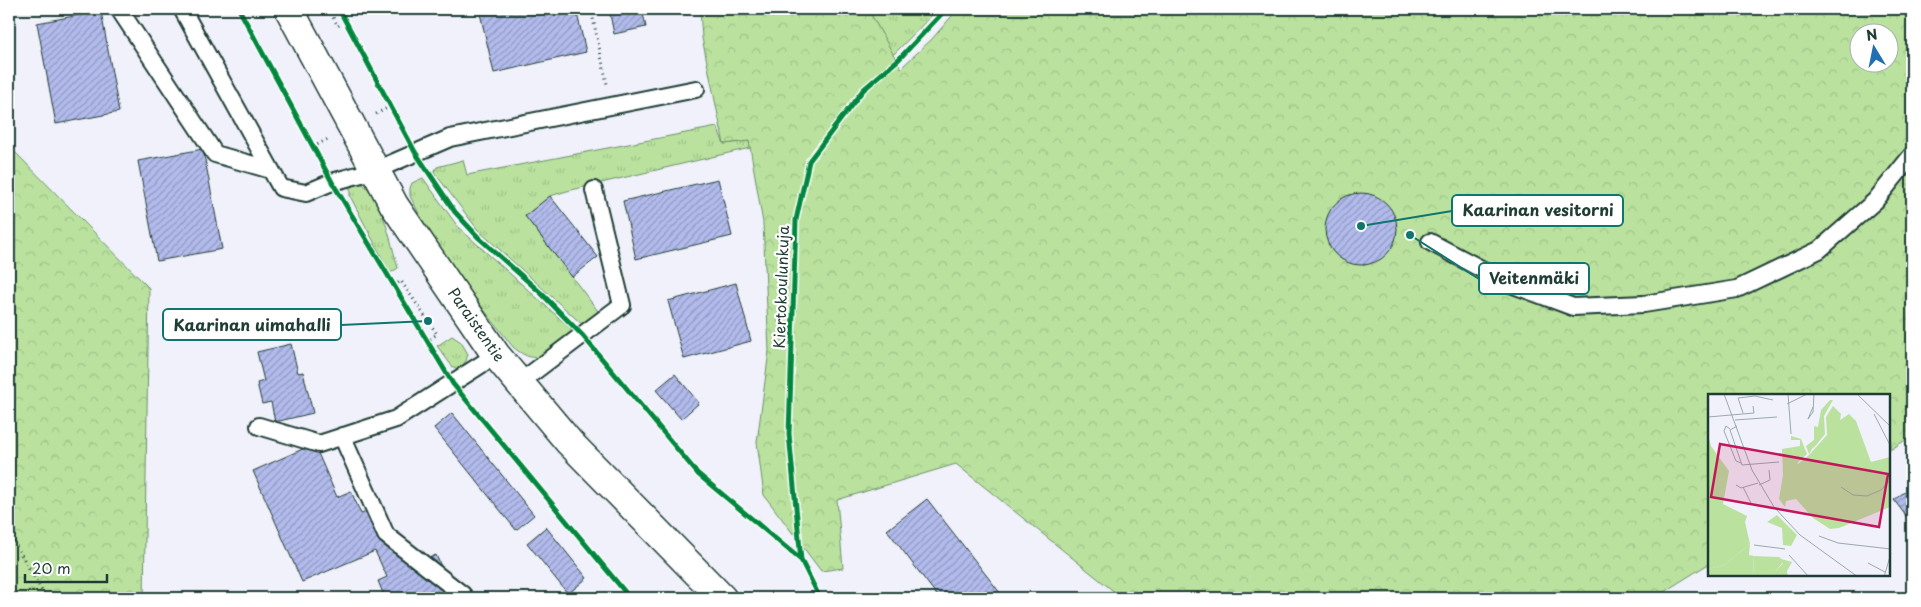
<svg xmlns="http://www.w3.org/2000/svg" width="1921" height="607" font-family="'Playpen Sans',sans-serif">
  <defs>
    <pattern id="grass-tufts" width="24" height="20" patternUnits="userSpaceOnUse" patternTransform="scale(1.25)"><rect width="24" height="20" fill="#bae29e"/><path d="M3 7l-1-3M5 7V3M7 7l1-3M15 17l-1-3M17 17v-4M19 17l1-3" fill="none" stroke="#9fc389"/></pattern>
    <pattern id="forest-crowns" width="20" height="18" patternUnits="userSpaceOnUse" patternTransform="scale(1.25)"><rect width="20" height="18" fill="#bae29e"/><path d="M2 6a3 3 0 1 1 6 0M12 15a3 3 0 1 1 6 0" fill="none" stroke="#9fc389"/></pattern>
    <pattern id="building-hatch" width="6" height="6" patternUnits="userSpaceOnUse" patternTransform="scale(1.25)"><rect width="6" height="6" fill="#b2bbec"/><path d="M-1 1l2-2M0 6l6-6M5 7l2-2" fill="none" stroke="#9099c0"/></pattern>
  </defs>
  <rect width="100%" height="100%" fill="#f0f1fb"/>
  <filter id="ink" filterUnits="userSpaceOnUse"><feTurbulence type="fractalNoise" baseFrequency=".02" numOctaves="2"/><feDisplacementMap in="SourceGraphic" scale="10" xChannelSelector="R" yChannelSelector="G"/><feConvolveMatrix kernelMatrix="1 2 1 2 8 2 1 2 1" color-interpolation-filters="sRGB"/></filter>
  <g filter="url(#ink)">
    <path fill="url(#grass-tufts)" stroke="#6c9069" d="M868,9H938L893,55Z
      M717,127L724,144L749,141L750,148L567,191L550,196L525,216L598,311L597,317L584,326L478,230L434,172L437,167L463,160L467,175Z
      M423,178L458,227L567,325L575,334C551,351 540,370 513,347L456,274L426,227L410,196V188L412,183Z
      M360,182C382,195 391,244 398,268L390,273L350,196V186L354,183Z
      M452,336L461,342L468,354L466,361L459,370L452,366L437,346Z"/>
    <path fill="url(#forest-crowns)" stroke="#6c9069" fill-rule="evenodd" d="M700,9H868L901,68L932,39L958,9H1912V436L1890,450V396H1710V563L1654,598H1122L956,464L837,500L843,568L821,571L764,495L757,442L769,351L763,223L749,141L724,144L702,38ZM1858,32H1888V62H1858Z
      M9,146L149,288L144,598H9Z"/>
    <path fill="url(#building-hatch)" stroke="#1f3d34" d="M479,9H533L534,12L548,9H576L586,52L494,73Z
      M609,9H642L646,27L614,34Z
      M101,11L119,112L56,124L37,23Z
      M203,149L222,249L157,261L138,161Z
      M718,179L732,236L636,259L623,201Z
      M1325 229a36 36 0 1 1 72 0a36 36 0 1 1-72 0Z
      M550,196L598,257L572,277L525,216Z
      M736,283L751,341L684,359L668,301Z
      M291,344L298,373L303,372L313,413L275,422L271,402L262,404L257,383L264,381L257,352Z
      M675,374L699,403L681,419L656,390Z
      M452,413L534,515L516,530L434,428Z
      M314,444L337,497L351,491L361,514L368,511L413,565L436,555L455,598L469,592L472,598H385L378,581L387,577L375,551L302,582L253,471Z
      M1912,486V524L1894,500Z
      M927,499L1004,598H939L887,530Z
      M546,527L587,578L568,594L527,543Z"/>
    <g fill="none" stroke-linecap="round" stroke-linejoin="round">
      <defs>
        <path id="service" d="M119,9L215,154L271,170
          M182,9L281,188L306,193L332,182L376,170L450,138L696,89
          M1430,242L1508,283L1573,307L1644,304L1737,289L1819,250L1875,201L1912,155
          M519,383L622,305L594,190
          M259,426L319,444L396,419L496,355
          M342,436L386,535L463,595"/>
        <path id="secondary" d="M289,9L394,205L496,355L569,442L722,598"/>
      </defs>
      <use href="#service" stroke="#1f3d34" stroke-width="20"/>
      <use href="#secondary" stroke="#1f3d34" stroke-width="31"/>
      <path stroke="#1f3d34" stroke-width="3" stroke-dasharray="1 4" stroke-linecap="butt" d="M328,9L338,26L345,21
        M591,9L607,84
        M376,114L391,106
        M313,147L328,139
        M394,286L401,281L437,334L427,341
        M9,533L43,593L48,598"/>
      <use href="#service" stroke="#fff" stroke-width="16"/>
      <use href="#secondary" stroke="#fff" stroke-width="28"/>
      <defs>
        <path id="cycleway" d="M239,9L332,182L453,384L625,592L626,598
          M339,9L415,152L455,212L479,238L541,293L583,336L698,474L801,560L820,598
          M801,560L789,434L796,220L809,161L863,90L899,59L946,9"/>
      </defs>
      <use href="#cycleway" stroke="#fff" stroke-width="8"/>
      <use href="#cycleway" stroke="#00873e" stroke-width="5"/>
    </g>
  </g>
  <g text-anchor="middle" stroke-width="4.5" stroke-linejoin="round" paint-order="stroke">
    <g font-size="15" fill="#1f3d34" stroke="#fff">
      <text transform="translate(782 287) rotate(-88)" y="5">Kiertokoulunkuja</text>
      <text transform="translate(476 325) rotate(55)" y="5">Paraistentie</text>
    </g>
  </g>
  <g transform="translate(1708 394)">
    <rect width="182" height="182" fill="#f0f1fb"/>
    <path d="M122,6H125L114,25L110,45L101,60L98,52L106,46V32L110,33L113,16ZM83,42L93,45L99,60L89,69L84,55H74L92,52V46H83ZM69,121L89,141L83,152L75,151L74,134L59,128ZM42,150L41,161L46,162L45,182L68,177L75,169L73,165L84,168L79,177L80,182H0V175L16,171Z" fill="#bae29e"/>
    <path d="M125,12L133,20L132,26L141,20L148,27L163,68L182,63V113L131,134L122,135L105,124L88,105L78,107L77,113L71,105L75,81L74,55H84L90,70L101,61L119,41L118,23ZM120,13L116,22L117,40L105,55L115,19ZM0,42L3,52L21,77L15,110L39,122L37,128L42,150L16,171L0,175Z" fill="#bae29e"/>
    <path d="M46,162L71,163L76,167L67,178L45,182Z" fill="#bae29e"/>
    <path fill="none" stroke="#9ca9ab" stroke-width="1" d="M16,0L44,76L66,113L92,141L150,183M80,0L83,40M149,0L183,33M47,2L65,6M79,10L99,0M105,13L100,25L105,18L106,0M35,19L30,4L47,2M166,20L183,53M0,23L46,19L45,12M27,26L69,23M29,32L22,36L34,71L71,68M22,35L18,32L16,37L28,67L33,69M28,91L33,94L50,89M51,91L62,86L61,76M35,93L43,109M133,93L145,101L159,102L173,96L183,85M111,142L130,149L183,155M46,151L77,155M81,161L101,183M160,169L177,178M176,183L183,159"/>
    <path fill="#c2185b" fill-opacity="0.15" stroke="#c2185b" stroke-width="2.5" d="M12,50L180,80L171,133L3,103Z"/>
    <rect width="182" height="182" fill="none" stroke="#1f3d34" stroke-width="2.5"/>
  </g>
  <path fill="none" stroke="#0f766e" stroke-width="2" d="M1361 226L1452 211M1410 235L1479 279M428 321L341 325"/>
  <g fill="#0f766e" stroke="#fff" stroke-width="2">
    <circle cx="1361" cy="226" r="5"/>
    <circle cx="1410" cy="235" r="5"/>
    <circle cx="428" cy="321" r="5"/>
  </g>
  <g fill="#fff" stroke="#0f766e" stroke-width="2">
    <rect x="1452" y="195" width="171" height="31" rx="5"/>
    <rect x="1479" y="263" width="110" height="31" rx="5"/>
    <rect x="163" y="309" width="178" height="31" rx="5"/>
  </g>
  <g font-size="16" text-anchor="middle" font-weight="bold" fill="#1f3d34">
    <text x="1538" y="216">Kaarinan vesitorni</text>
    <text x="1534" y="284">Veitenmäki</text>
    <text x="252" y="331">Kaarinan uimahalli</text>
  </g>
  <rect width="1921" height="607" fill="none" stroke="#fff" stroke-width="30"/>
  <rect x="15" y="15" width="1891" height="577" fill="none" stroke="#1f3d34" stroke-width="2" filter="url(#ink)"/>
  <g transform="translate(1874 48) rotate(350)"><circle r="24" fill="#ffffff" stroke="#a5b1ae"/>
  <path d="M0-4L9 19L0 12L-9 19Z" fill="#1f6fb2"/>
  <text y="-8" font-size="14" font-weight="bold" text-anchor="middle" fill="#1f3d34">N</text>
  </g>
  <path d="M25 574v8h82v-8" fill="none" stroke="#1f3d34" stroke-width="2.5"/>
  <text x="32" y="574" font-size="15" fill="#1f3d34" stroke="#ffffff" stroke-width="4" paint-order="stroke">20 m</text>
</svg>
